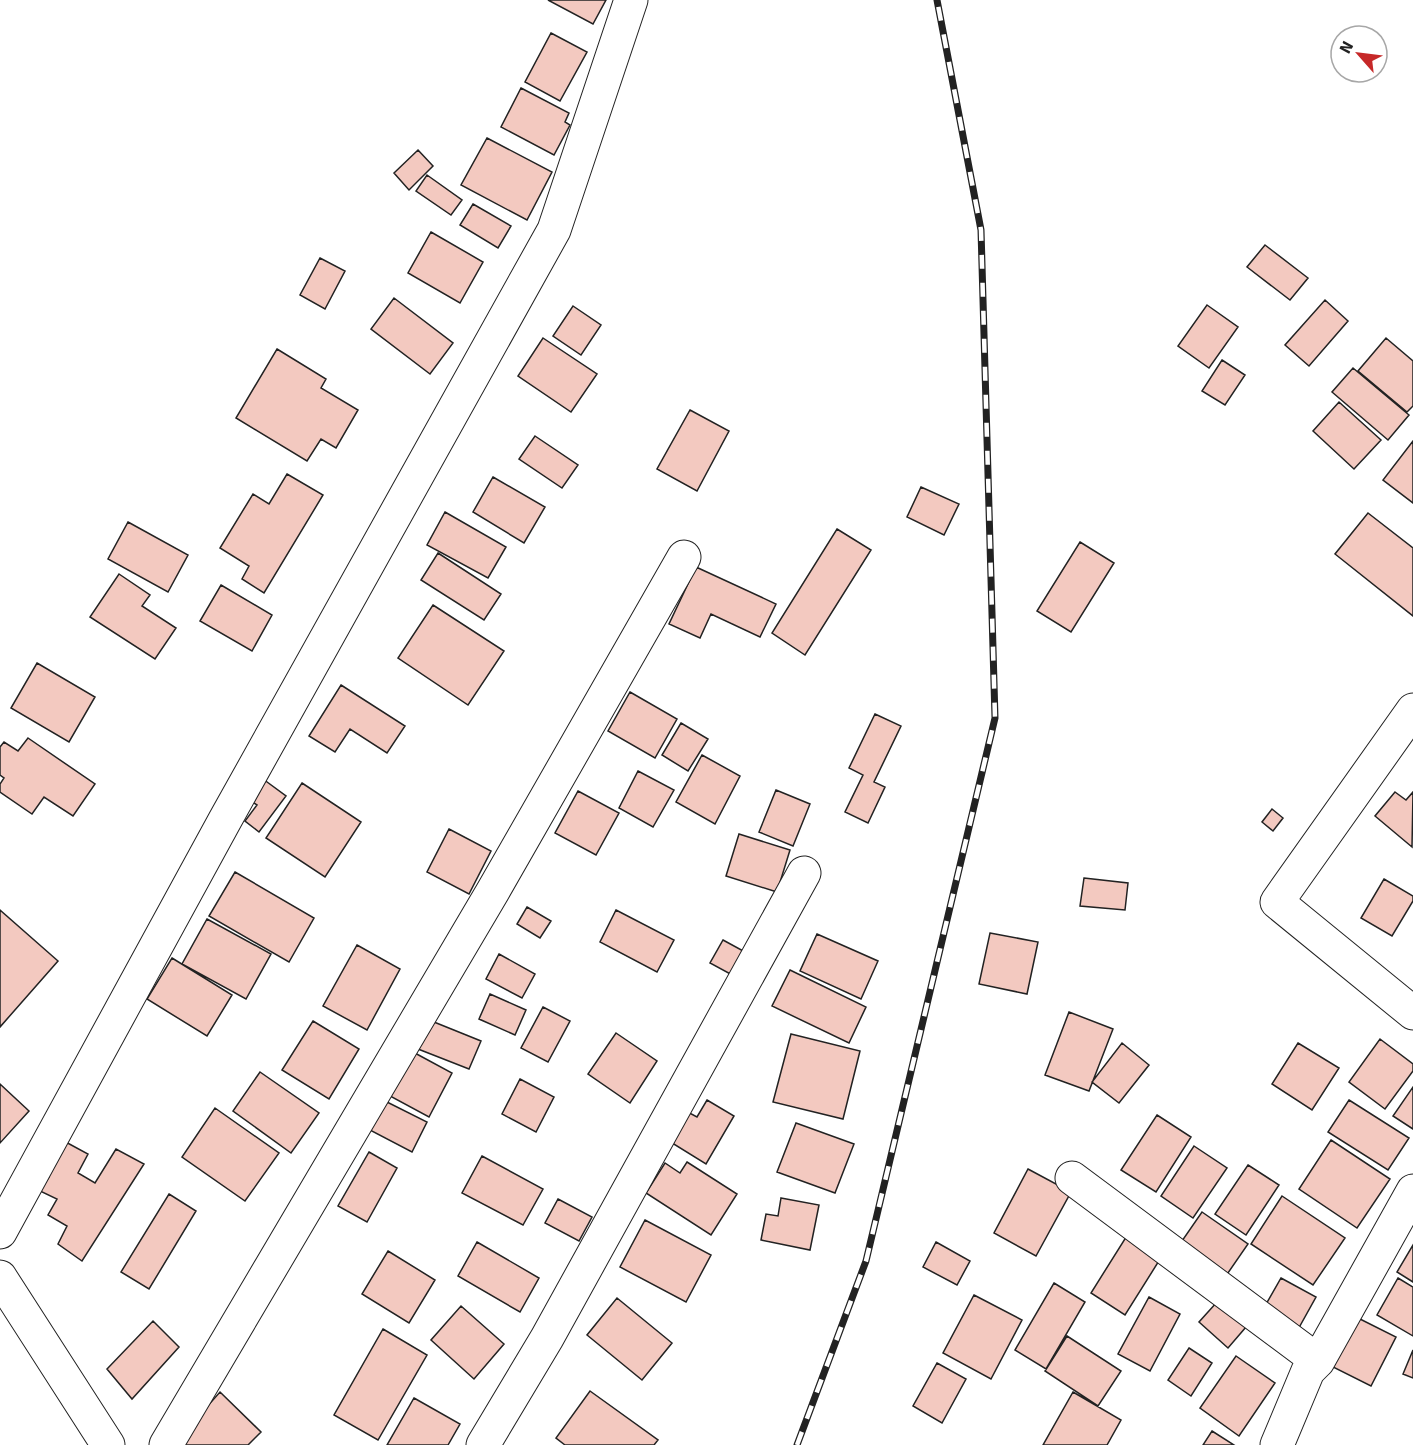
<svg xmlns="http://www.w3.org/2000/svg" width="1413" height="1445" font-family="Signika,sans-serif">
  <rect width="100%" height="100%" fill="#fff"/>
  <path fill="#f3c9c0" stroke="#222" stroke-width="1.5" d="M548,0H606L593,24Z
    M551,33L587,52L560,101L525,82Z
    M521,88L569,113L565,122L570,125L554,155L501,127Z
    M487,138L552,172L527,220L461,185Z
    M418,150L433,166L409,190L394,173Z
    M427,175L462,200L451,215L416,191Z
    M473,204L511,226L498,248L460,225Z
    M431,232L483,262L460,303L408,273Z
    M1265,245L1308,278L1290,300L1247,267Z
    M320,258L345,271L325,309L300,295Z
    M394,298L453,343L430,374L371,329Z
    M1325,300L1348,321L1309,366L1285,345Z
    M1207,305L1238,327L1209,368L1178,346Z
    M573,306L601,325L581,355L553,336Z
    M543,338L597,374L571,412L518,376Z
    M1386,338L1413,361V406L1407,412L1358,371Z
    M277,349L326,379L321,388L358,410L336,448L321,439L307,461L236,418Z
    M1222,360L1245,375L1225,405L1202,391Z
    M1353,368L1409,415L1388,440L1332,392Z
    M1339,402L1381,440L1354,469L1313,431Z
    M690,410L729,431L697,491L657,469Z
    M535,436L578,465L562,488L519,459Z
    M1413,441V503L1383,480Z
    M287,474L323,495L264,593L242,579L249,566L220,548L253,494L269,504Z
    M493,477L545,507L524,543L473,512Z
    M921,487L959,504L944,535L907,517Z
    M445,512L506,547L488,578L427,545Z
    M1368,513L1413,548V616L1335,554Z
    M128,522L188,555L168,592L108,559Z
    M837,529L871,550L805,655L772,633Z
    M1080,542L1114,563L1071,632L1037,611Z
    M438,553L501,594L484,620L421,580Z
    M696,567L776,604L760,637L711,614L700,638L669,624Z
    M119,574L150,595L142,606L176,628L155,659L90,617Z
    M221,585L272,615L252,651L200,621Z
    M433,605L504,651L468,705L398,658Z
    M37,663L95,697L69,742L11,708Z
    M341,685L405,726L387,753L350,729L335,752L309,736Z
    M630,692L677,719L655,758L608,731Z
    M875,714L901,726L874,782L885,787L868,823L845,812L863,775L849,768Z
    M681,723L708,739L688,771L662,755Z
    M28,738L95,784L73,816L44,797L32,814L0,792V784L4,778L0,775V747L4,742L18,751Z
    M702,755L740,776L715,824L676,802Z
    M638,771L674,790L653,827L619,808Z
    M263,779L286,796L259,832L245,821L257,805L248,799Z
    M302,783L361,822L325,877L266,838Z
    M776,790L810,804L793,846L759,832Z
    M578,791L619,813L596,855L555,833Z
    M1395,792L1406,800L1413,792L1412,847L1375,816Z
    M1272,809L1283,818L1273,831L1262,822Z
    M449,829L491,851L469,894L427,872Z
    M739,834L790,850L777,892L726,876Z
    M235,872L314,918L289,962L209,916Z
    M1084,878L1128,883L1125,910L1080,906Z
    M1384,879L1413,896V901L1392,936L1361,918Z
    M527,907L551,921L540,938L517,924Z
    M0,910L58,961L0,1027Z
    M616,910L674,940L657,972L600,942Z
    M207,919L271,954L246,999L182,964Z
    M990,933L1038,942L1027,994L979,984Z
    M817,934L878,961L861,999L800,971Z
    M723,940L747,953L734,976L710,963Z
    M357,945L400,969L367,1030L323,1006Z
    M499,954L535,974L522,998L486,979Z
    M172,958L232,995L207,1036L147,999Z
    M790,970L866,1007L849,1043L772,1006Z
    M490,994L526,1010L515,1035L479,1019Z
    M543,1007L570,1021L548,1062L521,1048Z
    M1069,1012L1113,1029L1089,1091L1045,1075Z
    M429,1020L481,1041L469,1069L418,1049Z
    M313,1021L359,1049L329,1099L282,1070Z
    M616,1033L657,1061L630,1103L588,1074Z
    M791,1034L860,1051L843,1119L773,1102Z
    M1380,1039L1413,1064V1071L1385,1109L1349,1082Z
    M1122,1043L1149,1065L1119,1103L1092,1082Z
    M1298,1043L1339,1068L1312,1110L1272,1084Z
    M413,1052L452,1073L429,1117L390,1096Z
    M260,1072L319,1113L291,1153L233,1111Z
    M520,1079L554,1097L536,1132L502,1114Z
    M0,1084L29,1111L0,1143Z
    M1413,1087V1129L1393,1116Z
    M381,1099L427,1122L412,1152L366,1128Z
    M707,1100L734,1116L706,1164L664,1138L682,1109L697,1117Z
    M1349,1100L1409,1138L1388,1170L1328,1132Z
    M215,1108L279,1153L245,1201L182,1157Z
    M1157,1115L1191,1137L1156,1192L1121,1170Z
    M796,1123L854,1144L835,1193L777,1172Z
    M62,1140L88,1154L78,1173L95,1183L116,1149L144,1164L82,1261L58,1244L67,1226L48,1215L57,1199L40,1191L49,1177L42,1172Z
    M1331,1140L1390,1179L1357,1228L1299,1189Z
    M1194,1146L1227,1168L1193,1218L1161,1196Z
    M369,1152L397,1168L367,1222L338,1206Z
    M482,1156L543,1189L523,1225L462,1193Z
    M687,1162L737,1194L711,1235L646,1193L665,1163L680,1173Z
    M1248,1165L1279,1185L1246,1235L1215,1214Z
    M1028,1169L1071,1192L1036,1256L994,1233Z
    M169,1194L196,1211L149,1289L121,1272Z
    M1282,1196L1345,1238L1313,1285L1251,1244Z
    M781,1198L819,1205L810,1250L761,1240L766,1214L778,1216Z
    M558,1199L592,1217L579,1241L545,1223Z
    M1202,1212L1248,1244L1221,1283L1175,1251Z
    M645,1220L711,1255L686,1302L620,1267Z
    M1128,1234L1162,1256L1125,1315L1091,1293Z
    M477,1242L539,1278L520,1312L458,1276Z
    M936,1242L970,1261L957,1285L923,1267Z
    M1413,1245V1282L1397,1272Z
    M388,1251L435,1280L409,1323L362,1294Z
    M1281,1278L1316,1297L1296,1333L1261,1313Z
    M1398,1278L1413,1287V1336L1377,1315Z
    M1054,1283L1085,1302L1046,1369L1015,1350Z
    M974,1295L1022,1320L991,1379L943,1353Z
    M1149,1297L1180,1314L1150,1371L1118,1354Z
    M617,1298L672,1343L642,1380L587,1335Z
    M1217,1302L1246,1327L1228,1348L1199,1322Z
    M461,1306L504,1344L474,1379L431,1340Z
    M1356,1317L1396,1337L1371,1386L1331,1366Z
    M153,1321L179,1347L132,1399L107,1369Z
    M383,1329L427,1355L378,1440L334,1415Z
    M1067,1336L1121,1371L1098,1406L1045,1371Z
    M1189,1348L1212,1363L1191,1396L1168,1380Z
    M1413,1350V1378L1403,1374Z
    M1236,1356L1275,1383L1239,1436L1200,1408Z
    M937,1363L966,1379L942,1423L913,1406Z
    M590,1391L658,1440L654,1445H565L556,1438Z
    M220,1392L261,1432L248,1445H173Z
    M1073,1392L1121,1420L1107,1445H1043Z
    M414,1398L460,1424L448,1445H387Z
    M1212,1431L1234,1445H1203Z"/>
  <g fill="none" stroke-linecap="round" stroke-linejoin="round">
    <defs>
      <path id="minor" d="M1413,710L1277,902L1413,1013
        M1072,1178L1318,1361
        M0,1232L225,820L554,230L631,0
        M166,1445L493,891L684,557
        M483,1445L547,1338L804,873
        M1277,1445L1308,1371L1318,1361L1413,1191"/>
      <path id="highway" d="M0,1277L108,1445"/>
    </defs>
    <use href="#minor" stroke="#222" stroke-width="35"/>
    <use href="#highway" stroke="#222" stroke-width="35"/>
    <use href="#minor" stroke="#fff" stroke-width="33"/>
    <use href="#highway" stroke="#fff" stroke-width="33"/>
    <defs>
      <path id="rail" d="M797,1445L866,1261L995,718L981,230L937,0"/>
    </defs>
    <use href="#rail" stroke="#222" stroke-width="7"/>
    <use href="#rail" stroke="#fff" stroke-width="4.5" stroke-dasharray="14" stroke-linecap="butt"/>
  </g>
  <g transform="translate(1359 54) rotate(298)"><circle r="28" fill="#ffffff" stroke="#a7a7a7" stroke-width="1.5"/>
  <path d="M0-4.5L10 22L0 15L-10 22Z" fill="#c62828"/>
  <text y="-9" font-size="16" font-weight="bold" text-anchor="middle" fill="#222222">N</text>
  </g>
</svg>
